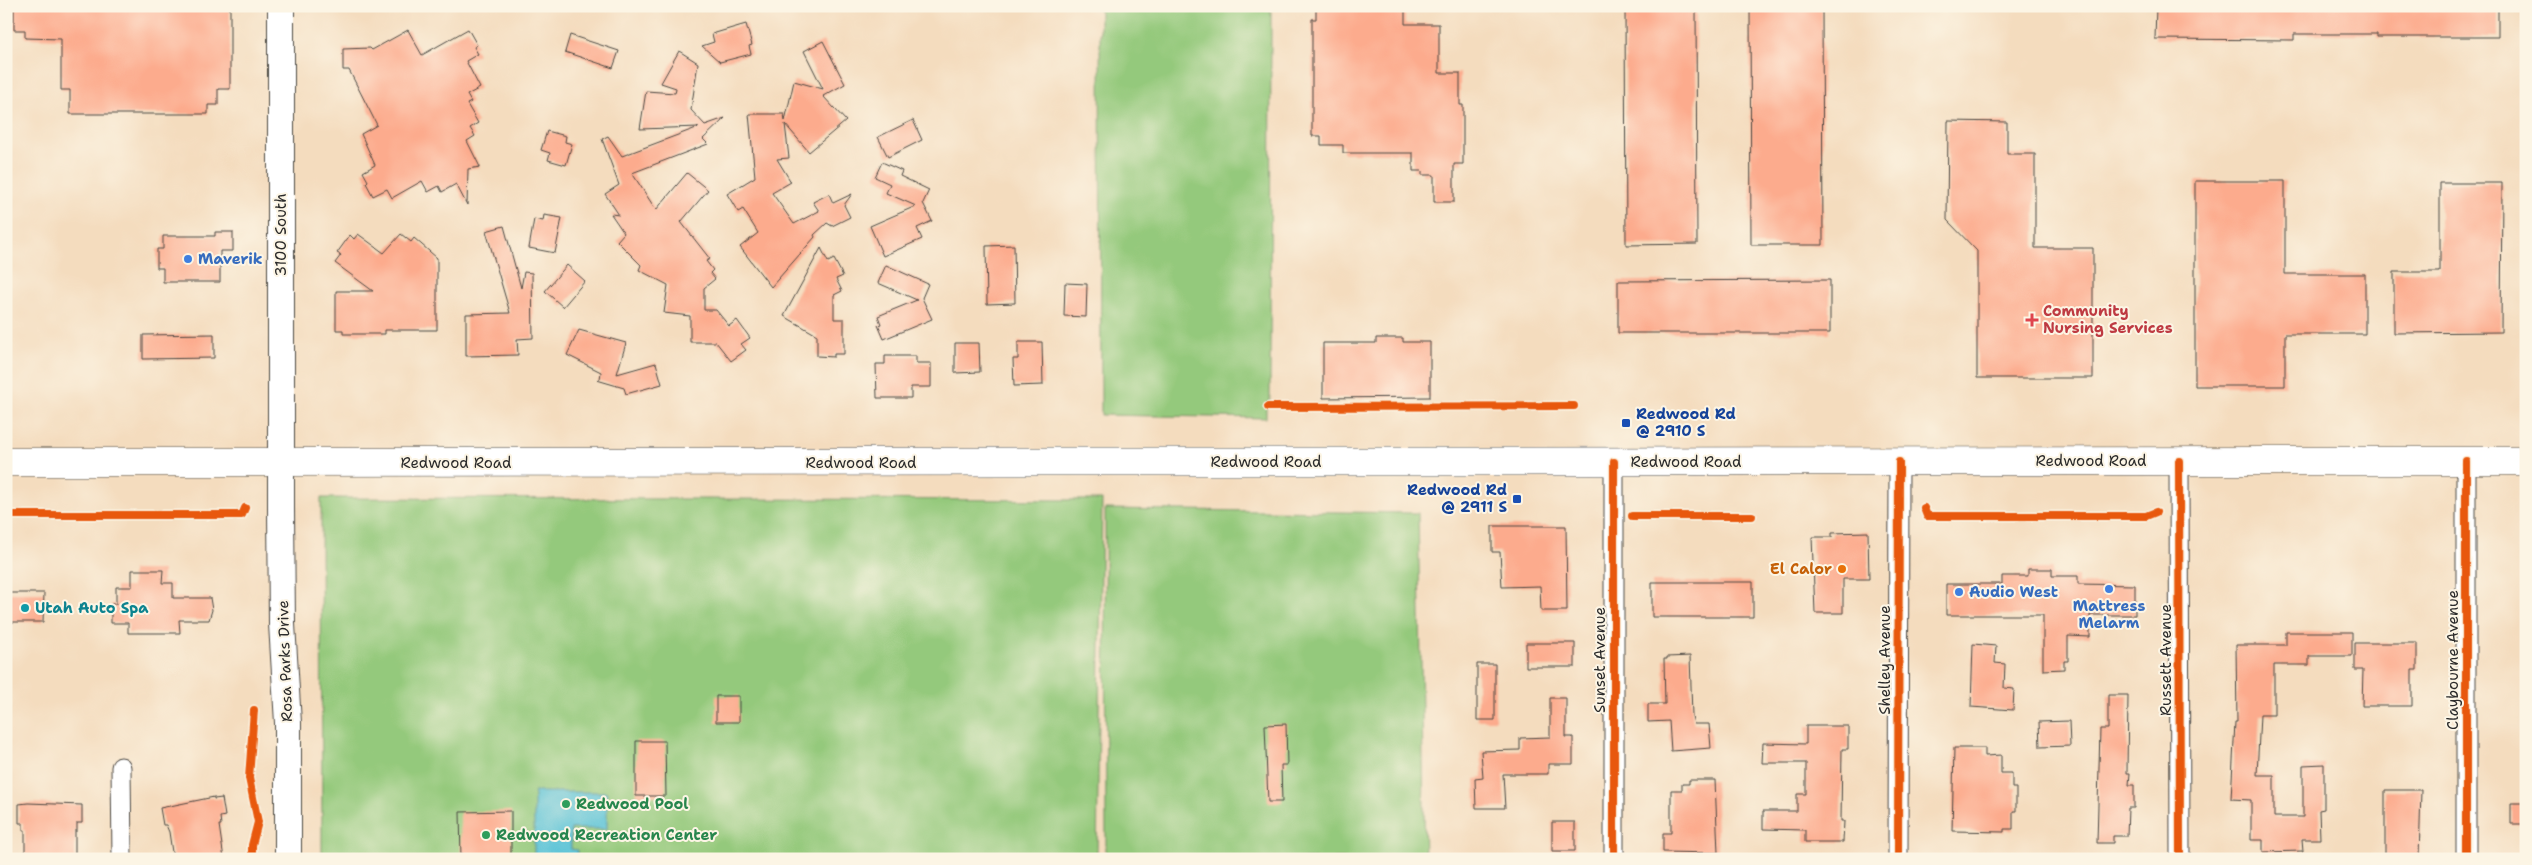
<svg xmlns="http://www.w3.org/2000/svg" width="2532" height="865" font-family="'Shantell Sans',sans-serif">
  <rect width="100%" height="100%" fill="#fcf5e5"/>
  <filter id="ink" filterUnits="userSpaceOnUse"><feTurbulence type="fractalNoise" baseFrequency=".02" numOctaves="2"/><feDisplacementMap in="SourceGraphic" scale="10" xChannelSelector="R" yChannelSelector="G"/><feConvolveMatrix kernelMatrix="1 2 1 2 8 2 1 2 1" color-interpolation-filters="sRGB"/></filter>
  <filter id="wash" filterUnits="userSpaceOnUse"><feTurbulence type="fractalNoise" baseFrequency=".0096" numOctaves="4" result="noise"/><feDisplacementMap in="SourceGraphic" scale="20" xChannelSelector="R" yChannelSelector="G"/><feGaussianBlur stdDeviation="1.12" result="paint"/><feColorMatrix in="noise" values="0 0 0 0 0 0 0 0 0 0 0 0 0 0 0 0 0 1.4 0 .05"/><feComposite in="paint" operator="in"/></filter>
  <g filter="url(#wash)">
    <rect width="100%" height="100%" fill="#f4dcbe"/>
    <path fill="#94c97b" stroke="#607a53" d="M1100,6H1271L1270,402L1266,403V418L1101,415Z
      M321,498L1102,500L1097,859H322Z
      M1105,509L1418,513L1425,859H1106Z"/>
    <path fill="#5ac3d7" stroke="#427781" d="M534,792H607V829H571V849L577,850V859H534Z"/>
    <g id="blocks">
      <path fill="#fcab8d" d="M14,6H230V89H218V105H208V114H70V90H61V39L25,38V30H14Z
        M1316,6H1405V24H1439V73H1460V105H1463V164H1454V202H1434V175H1422V171H1413V153H1343V145H1321V136H1312V19H1316Z
        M1625,6H1696L1697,244L1626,245Z
        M1750,6H1822L1823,245H1751Z
        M2156,6H2498V37H2377V34H2294V40L2155,39Z
        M746,24L752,45L749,46L751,54L720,62L702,46L714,42L712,34Z
        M468,29L477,45L474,47L478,54L466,61L480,88L467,95L471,102L467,104L478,123L470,128L475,136L467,141L480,167L468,169L467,205L456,184L442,192L439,186L428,192L422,181L392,198L387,189L373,196L366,183L368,181L363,172L375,165L361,134L377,125L349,70H343V49L370,48L372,50L408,30L422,55Z
        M570,35L619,51L613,68L565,52Z
        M823,41L845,84L823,96L846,121L809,152L785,124L789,158L777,159L791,182L772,193L794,224L819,211L813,202L829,194L833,203L852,194L844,205L850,217L832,226L827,223L814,235L815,237L771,287L740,247L758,233L743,209L738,212L727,194L755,177L749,114H784L785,121L794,81L823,89L804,51Z
        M679,51L698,63L691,110L705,125L725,118L703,139L708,144L632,173L656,210L687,173L708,190L681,222L710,259L706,261L713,270L710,273L715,279L704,288V310H716L729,326L737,320L750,338L741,344L746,350L731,361L716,342H690V316L664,313L668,285L639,270L641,265L617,241L624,233L611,214L619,215L605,194L619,185L602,139L608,136L622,156L699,127L640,129L646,91L675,93L676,88L661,83Z
        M913,120L922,140L888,157L878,137Z
        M1948,121L2007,122V154H2035V248H2093V378H1977V251L1947,220Z
        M547,131L566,136L565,142L572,144L566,165L548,160L550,153L541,150Z
        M882,162L902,171L900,176L929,190L923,203L932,221L917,228L922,239L883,256L870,226L916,206L886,193L890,184L875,177Z
        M2195,181H2285V274H2365V334H2285V386H2195Z
        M2440,183H2502L2501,332L2394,333V272H2440Z
        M544,215L562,218L555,253L529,248L534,219L543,221Z
        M504,226L521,288L524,272L532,273L533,338L517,339L518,355L466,356V314L510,313L486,231Z
        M215,232H233V251H220V282H163V268H157V249H163V236H215Z
        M358,234L384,253L401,234L411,242L414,238L437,258V330H385V334H343V330H336V291H373L335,263L341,255L337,253L350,235L354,239Z
        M1014,245L1015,303L987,304L986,246Z
        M821,248L828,262L834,259L843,276L836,279L842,291L834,295V319H844V354H834V357L817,356V335L784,316Z
        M567,265L585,281L563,307L545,291Z
        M886,265L928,284L922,298L932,319L884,339L878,325L881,324L878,316L917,300L878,283Z
        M1830,280V333H1618V281Z
        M1065,283L1087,284L1086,317L1064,316Z
        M579,330L626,343L617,374L656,363L662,384L626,394L624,388L597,380L600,379L601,372L567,355Z
        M214,334V358L143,359V335Z
        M1376,338H1403V342H1430V397L1323,398V343H1376Z
        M1018,342H1042L1043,385L1014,386L1013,359H1018Z
        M955,343H979L980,372L955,373Z
        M885,356H916V363H931V387H911V398H877L876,364H885Z
        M1492,526H1566L1567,611H1541L1540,586L1502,587L1500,552H1492Z
        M1868,532L1869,579H1843V613H1815L1812,537H1832V533Z
        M2028,569H2052V576H2078V584L2135,585V615H2090V637L2068,636V661H2064V669L2043,670V615H1946V584H2002V576H2028Z
        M132,570H163L162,583H173V598H210L212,610L209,620H179L180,633H128V623H111V604H116V587H132Z
        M1652,582H1753V617H1652Z
        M6,593H44L43,622H6Z
        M2286,632H2352V656H2309V665H2274V715H2260L2257,775H2274V817H2303V765L2324,764V809L2319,810L2320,839H2302L2303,851L2263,852V840H2251V800L2231,799L2235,722H2237L2236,645H2286Z
        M1526,643H1575V667H1526Z
        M2355,643H2417V670H2412V706H2362L2363,670H2355Z
        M1973,644L1996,646L1995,663L2005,664L2004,688L2014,689L2013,710L1971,707Z
        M1690,656L1692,716L1694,724H1709L1711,748L1671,751L1669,721L1648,722V704H1665L1664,659H1667V657Z
        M1477,664H1495V720H1477Z
        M2108,695H2128L2127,773H2130L2129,785H2134V808H2128L2127,836H2113V843H2097L2100,729H2108Z
        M716,696H739V722H716Z
        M1550,698H1566V737H1573V764H1548V774H1503L1505,808H1476L1475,779L1483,778L1481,751L1520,750V738L1550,737Z
        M2069,721L2070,746L2040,747L2039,722Z
        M1286,724L1287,765H1281L1282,802H1268L1265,725Z
        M1806,726H1848V749H1842L1841,821H1844L1843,842H1805V830L1763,829V811H1797V794H1806V763H1762L1763,743L1806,744Z
        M636,741H665L666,796H636Z
        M1954,748H1985V756L2001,755V773H2012V788H2016V811H2013V829H2004V832L1952,831Z
        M1689,780H1715L1718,853L1663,852V833H1671V790H1682V784H1689Z
        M2385,790H2421L2419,859H2385Z
        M214,797V799L222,798L225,816L220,817L221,825H219L224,859H173L169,832L166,825H163L160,808Z
        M28,803L82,805V823H77V831H75V859H25V830H23V823H19V804Z
        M2511,803H2526V824H2511Z
        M511,811V859H461L460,812Z
        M1552,822H1575V851H1552Z"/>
    </g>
  </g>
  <g filter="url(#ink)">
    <use href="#blocks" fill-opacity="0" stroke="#494641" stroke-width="1"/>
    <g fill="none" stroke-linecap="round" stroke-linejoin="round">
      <defs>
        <path id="street" d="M2179,461L2180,859
          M121,767L122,859
          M1614,859V462
          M1898,859L1899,462
          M2466,859V461"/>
        <path id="secondary" d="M281,6V508L282,624L288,723V859"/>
        <path id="primary" d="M6,462L2526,461"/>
      </defs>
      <use href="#street" stroke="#494641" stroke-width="21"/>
      <use href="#secondary" stroke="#494641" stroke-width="28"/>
      <use href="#primary" stroke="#494641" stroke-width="29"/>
      <use href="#street" stroke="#fff" stroke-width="19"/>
      <use href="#secondary" stroke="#fff" stroke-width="26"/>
      <use href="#primary" stroke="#fff" stroke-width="28"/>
      <defs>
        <path id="cycleway" d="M1268,407L1574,406
          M2179,461L2180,859
          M1924,508L1927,516H2146L2156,512
          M6,515H242L245,508
          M1632,516H1752
          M252,859V845L258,822L249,778L254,710
          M1614,859V462
          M1898,859L1899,462
          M2466,859V461"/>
      </defs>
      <use href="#cycleway" stroke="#fcf5e5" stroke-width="11"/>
      <use href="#cycleway" stroke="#e8590c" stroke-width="8"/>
    </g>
  </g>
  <g fill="#3f7fe0" stroke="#fcf5e5" stroke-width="2">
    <circle cx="188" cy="259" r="5"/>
    <circle cx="2109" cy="589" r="5"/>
    <circle cx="1959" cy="592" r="5"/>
  </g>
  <path fill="#e0444e" stroke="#fcf5e5" stroke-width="2" d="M2029.5 312.5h5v5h5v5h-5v5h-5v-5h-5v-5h5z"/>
  <g fill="#1a4fb4" stroke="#fcf5e5" stroke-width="2">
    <rect x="1621" y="418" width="10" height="10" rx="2.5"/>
    <rect x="1512" y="494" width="10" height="10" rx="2.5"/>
  </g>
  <circle fill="#e8710a" stroke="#fcf5e5" stroke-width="2" cx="1842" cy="569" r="5"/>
  <circle fill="#0f9aa8" stroke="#fcf5e5" stroke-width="2" cx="25" cy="608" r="5"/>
  <g fill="#2e9e5b" stroke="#fcf5e5" stroke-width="2">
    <circle cx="566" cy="804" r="5"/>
    <circle cx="486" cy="835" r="5"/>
  </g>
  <g text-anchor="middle" stroke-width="4" stroke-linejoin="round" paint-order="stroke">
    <g font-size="15" fill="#2b2b2b" stroke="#fcf5e5">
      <text transform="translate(281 235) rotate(-90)" y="5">3100 South</text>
      <text x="2091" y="466">Redwood Road</text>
      <text x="1266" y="467">Redwood Road</text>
      <text x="1686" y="467">Redwood Road</text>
      <text x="456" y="468">Redwood Road</text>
      <text x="861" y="468">Redwood Road</text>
      <text transform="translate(1600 660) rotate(-90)" y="5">Sunset Avenue</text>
      <text transform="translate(1885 660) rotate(-90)" y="5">Shelley Avenue</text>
      <text transform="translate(2166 660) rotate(-90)" y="5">Russett Avenue</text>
      <text transform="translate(2453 660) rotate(-90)" y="5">Claybourne Avenue</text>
      <text transform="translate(285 661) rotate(-92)" y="5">Rosa Parks Drive</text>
    </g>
    <g font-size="15" font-weight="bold" fill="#366cbe" stroke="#fcf5e5" text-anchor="start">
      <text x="198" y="264">Maverik</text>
      <text x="1969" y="597">Audio West</text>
      <text x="2109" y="611" text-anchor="middle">Mattress<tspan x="2109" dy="17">Melarm</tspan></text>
    </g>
    <g font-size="15" font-weight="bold" fill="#be3a42" stroke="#fcf5e5" text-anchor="start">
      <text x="2043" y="316">Community<tspan x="2043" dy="17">Nursing Services</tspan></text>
    </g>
    <g font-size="15" font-weight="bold" fill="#164399" stroke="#fcf5e5" text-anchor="start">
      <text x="1636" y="419">Redwood Rd<tspan x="1636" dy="17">@ 2910 S</tspan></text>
      <text x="1507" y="495" text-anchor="end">Redwood Rd<tspan x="1507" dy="17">@ 2911 S</tspan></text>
    </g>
    <g font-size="15" font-weight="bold" fill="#c56008" stroke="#fcf5e5" text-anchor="end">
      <text x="1832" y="574">El Calor</text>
    </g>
    <g font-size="15" font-weight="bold" fill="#0d838f" stroke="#fcf5e5" text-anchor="start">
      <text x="35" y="613">Utah Auto Spa</text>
    </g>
    <g font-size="15" font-weight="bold" fill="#27864d" stroke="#fcf5e5" text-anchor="start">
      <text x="576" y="809">Redwood Pool</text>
      <text x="496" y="840">Redwood Recreation Center</text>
    </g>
  </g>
  <rect width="2532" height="865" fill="none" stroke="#fcf5e5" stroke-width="25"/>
</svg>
